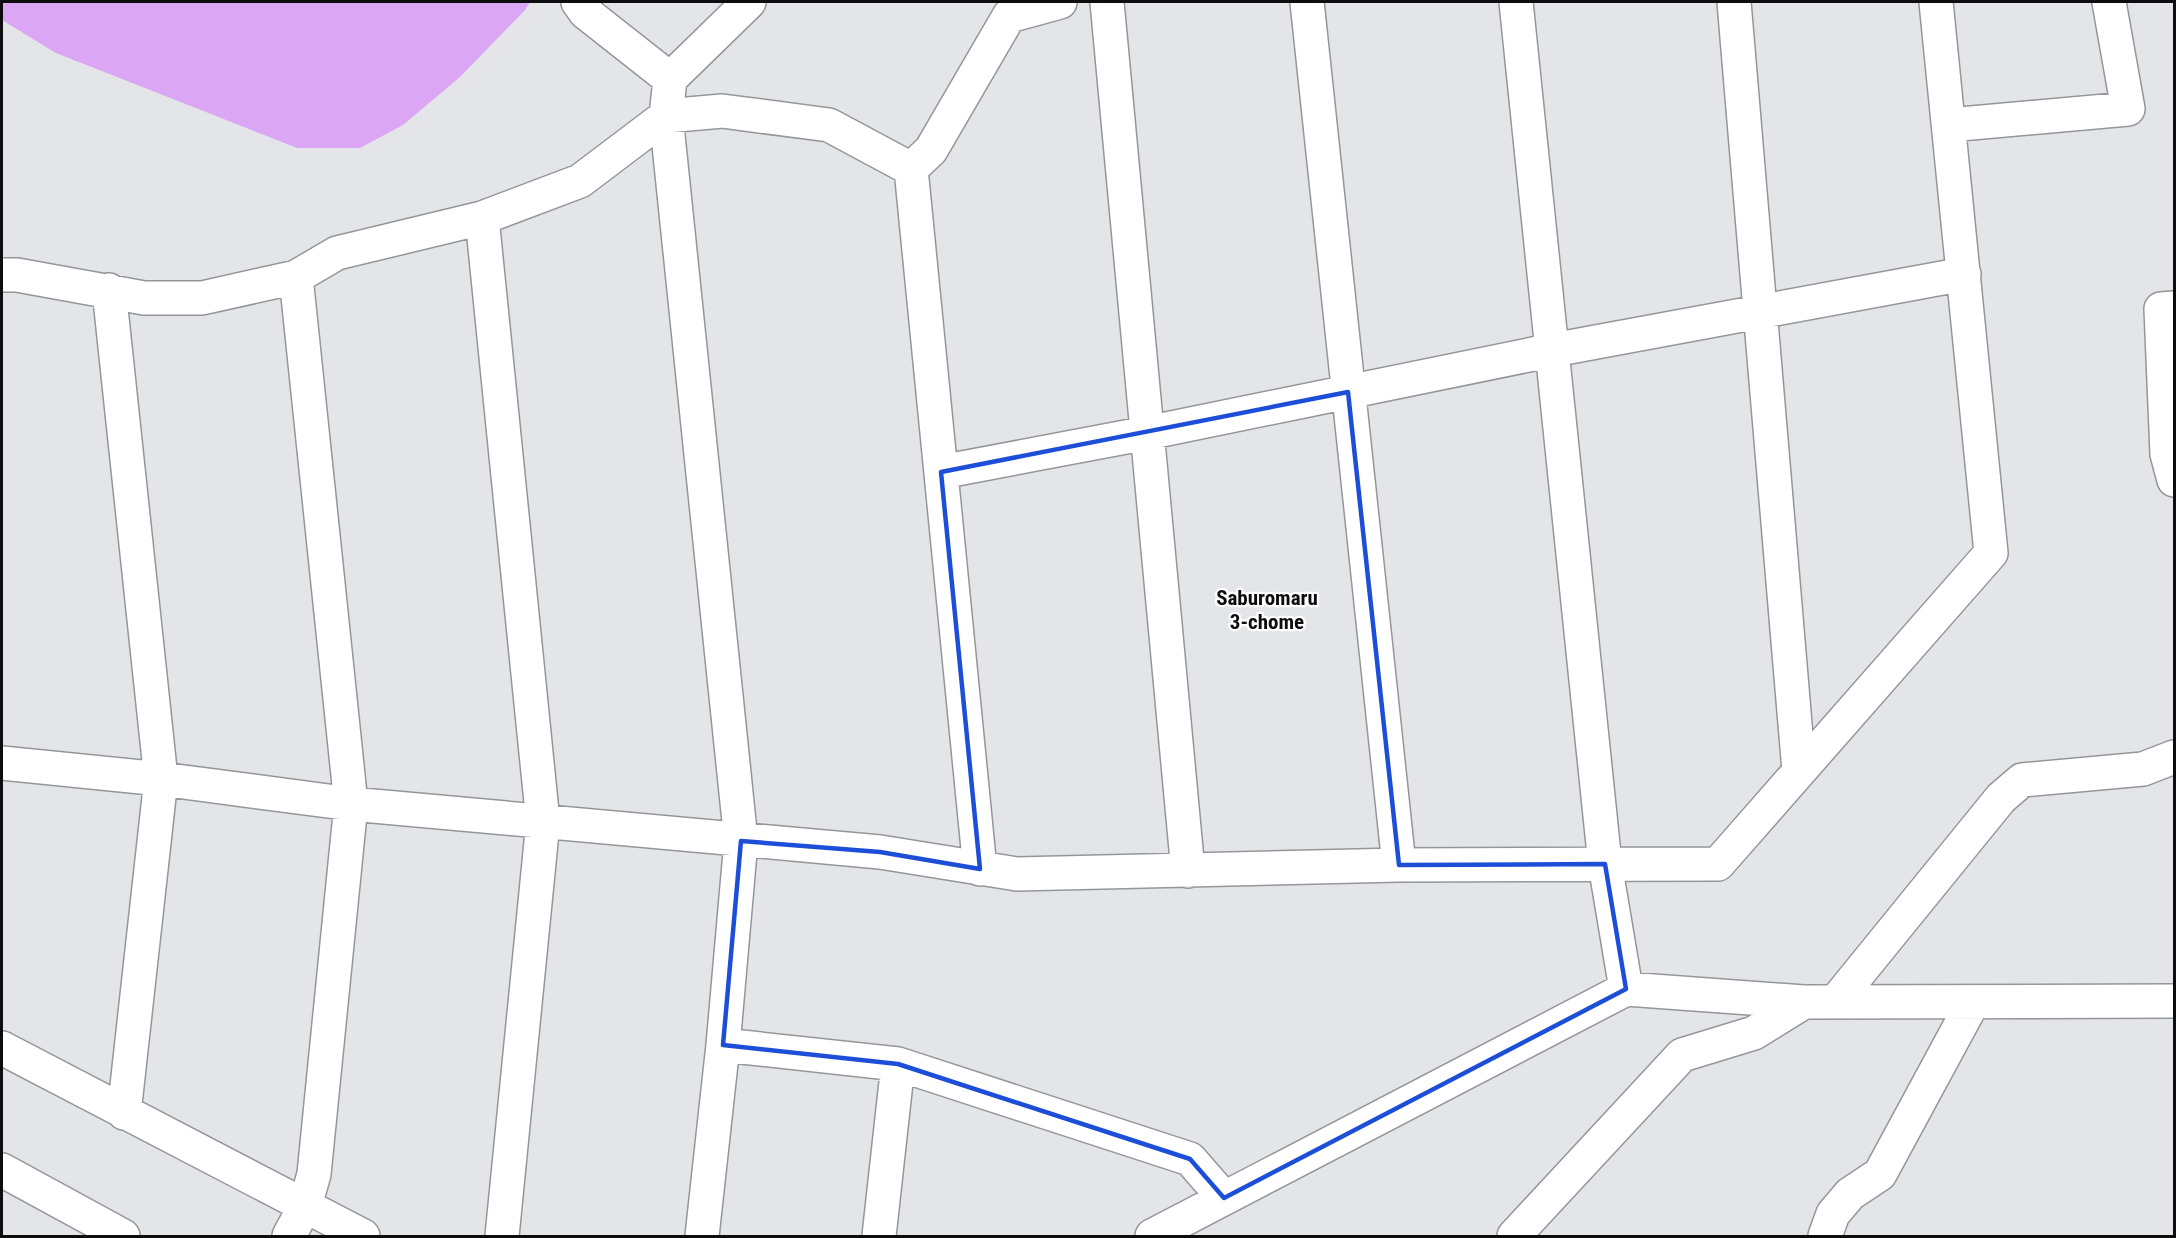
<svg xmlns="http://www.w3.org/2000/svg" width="2176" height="1238" font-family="'Roboto Condensed',sans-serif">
  <rect width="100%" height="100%" fill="#e3e5e9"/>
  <path fill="#dba6f4" d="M2,2H530L525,10L460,77L403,125L360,148H297L56,53L2,20Z"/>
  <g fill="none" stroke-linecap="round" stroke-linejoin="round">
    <defs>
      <path id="minor" d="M578,2L585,12L670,79L666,116L741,841L723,1045L702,1236
        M1107,2L1188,871
        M1307,2L1399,865
        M1516,2L1605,864L1626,989
        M1734,2L1799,771
        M670,79L749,2
        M1949,125L2128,109L2109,2
        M911,169L980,869
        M911,169L931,150L1009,16L1060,2
        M482,218L543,822L502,1236
        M2,275H17L144,298H202L296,277L337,253L482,218L580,181L666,116L722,111L829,125L911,169
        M109,290L161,779L124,1113
        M2174,308L2161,309L2167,454L2174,480
        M941,472L1147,433L1553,350L1964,274
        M2,763L161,779L351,804L880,852L1017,874L1399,865L1718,864L1991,553L1936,2
        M1836,1001L2001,798L2022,780L2143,769L2174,757
        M723,1045L898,1064L879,1236
        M2,1048L363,1236
        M898,1064L1190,1159L1224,1198
        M2,1170L123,1236
        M289,1236L305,1206L314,1174L351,804L296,277
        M1152,1236L1626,989L1804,1002L2174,1001
        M1514,1236L1682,1055L1754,1033L1804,1002
        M1825,1236L1833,1214L1850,1194L1880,1174L1973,1002"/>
    </defs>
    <use href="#minor" stroke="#94969a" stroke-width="36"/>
    <use href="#minor" stroke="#fff" stroke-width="33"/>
  </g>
  <path fill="none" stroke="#1d4ed8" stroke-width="4.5" stroke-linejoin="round" d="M1348,392L1399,865L1605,864L1626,989L1224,1198L1190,1159L898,1064L723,1045L741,841L880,852L980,869L941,472Z"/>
  <g text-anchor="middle" stroke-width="4.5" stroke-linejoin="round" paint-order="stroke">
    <g font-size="21" font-weight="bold" fill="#0d0d0e" stroke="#fff">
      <text x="1267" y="605">Saburomaru<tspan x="1267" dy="24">3-chome</tspan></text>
    </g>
  </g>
  <rect width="2176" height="1238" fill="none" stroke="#0d0d0e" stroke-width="6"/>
</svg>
